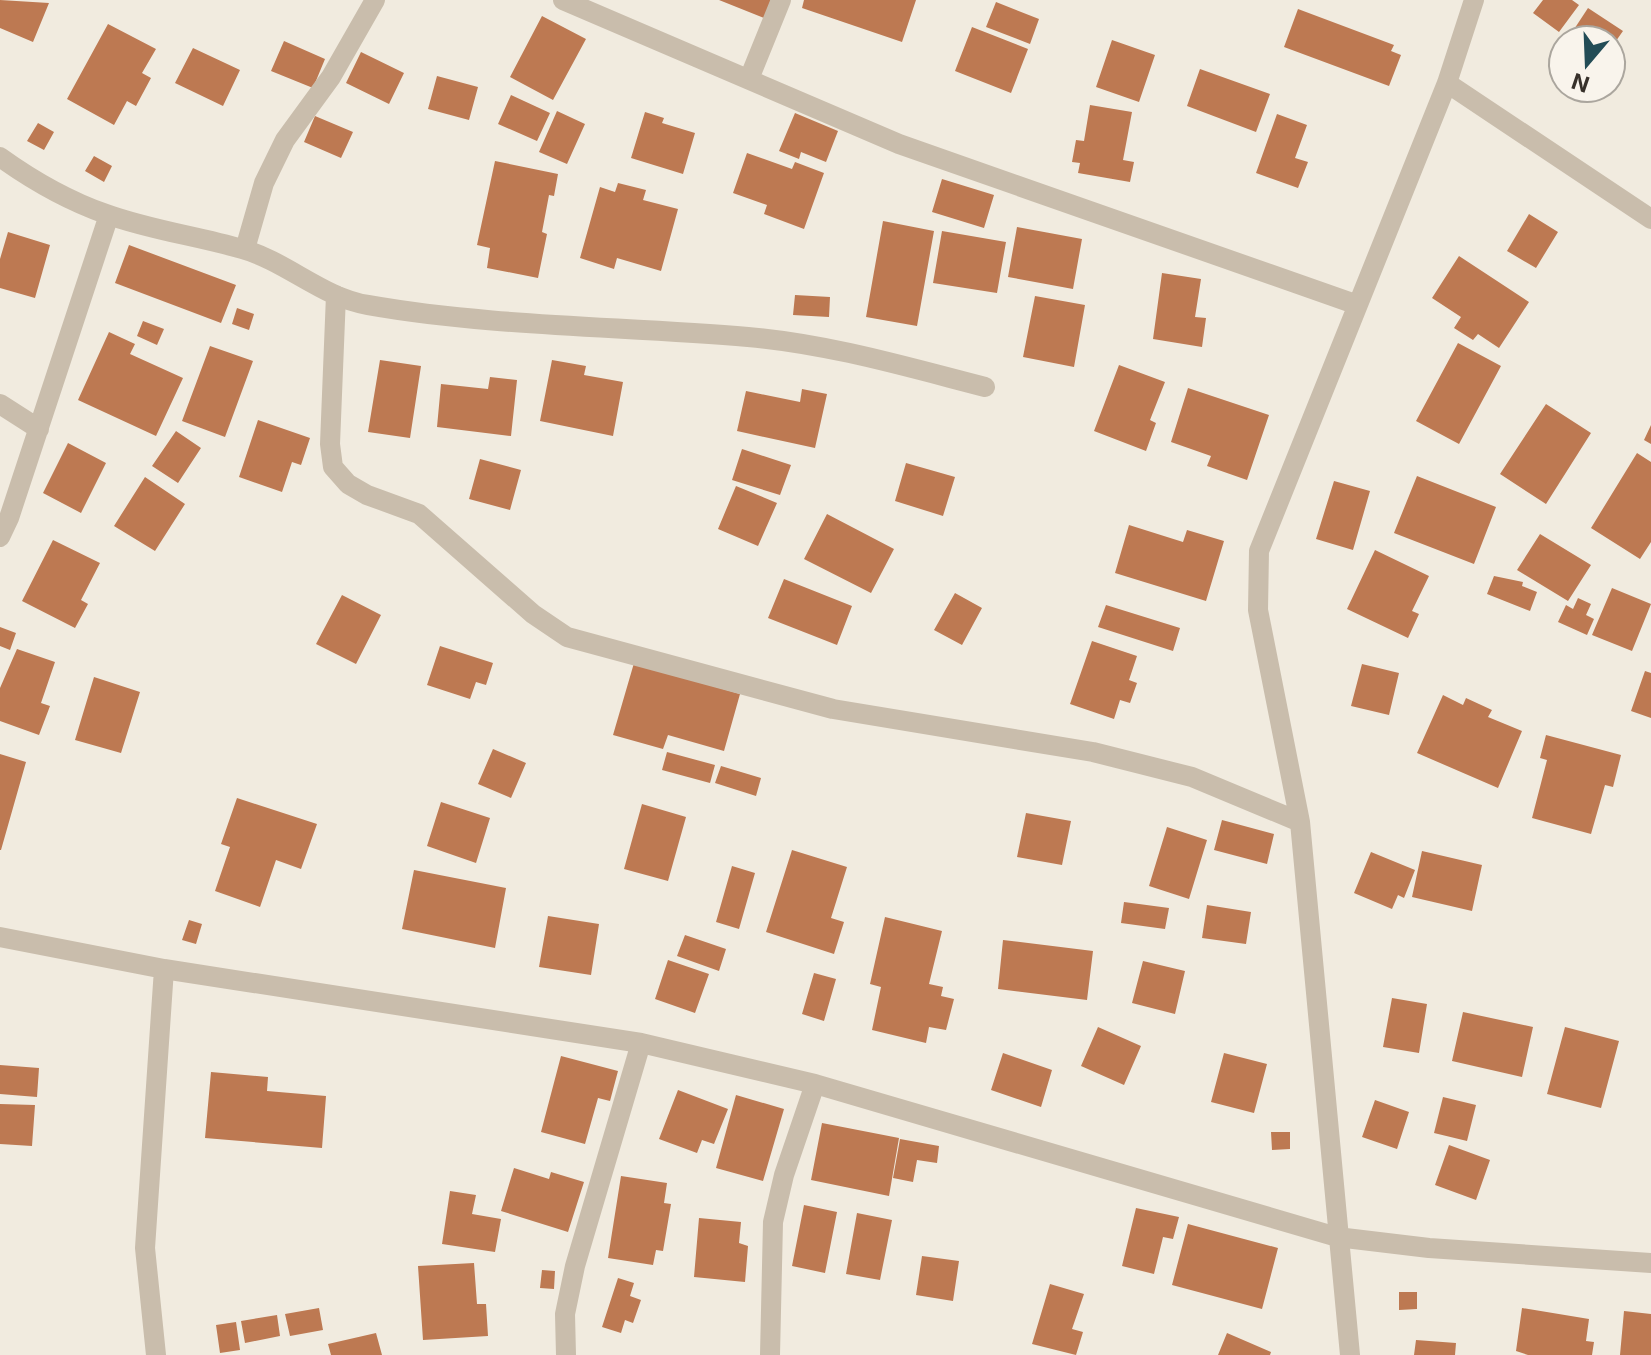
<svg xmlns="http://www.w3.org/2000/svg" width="1651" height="1355" font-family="Inter,sans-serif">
  <rect width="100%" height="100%" fill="#f1ebdf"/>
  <path fill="#bd7952" d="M0,0L49,3L33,42L0,28Z
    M719,0H771L764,18Z
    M804,0H916L902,42L802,8Z
    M1543,0H1572L1579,5L1559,32L1533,13Z
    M996,2L1039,19L1030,44L986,27Z
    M1588,8L1623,31L1611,48V40H1567Z
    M1298,9L1394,45L1391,51L1401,55L1389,86L1284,47Z
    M542,16L586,39L553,100L510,77Z
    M108,24L156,49L142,73L151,78L136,106L127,101L114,125L67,99Z
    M972,27L1028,49L1011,93L955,71Z
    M1112,40L1155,55L1139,102L1096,87Z
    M284,41L325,59L313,88L271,71Z
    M193,48L240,70L223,106L175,83Z
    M361,52L404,73L389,104L346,83Z
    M1200,69L1270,94L1256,132L1187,106Z
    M437,76L478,87L469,120L428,109Z
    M511,95L550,113L537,141L498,124Z
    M1090,105L1132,112L1123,160L1134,162L1130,182L1078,173L1080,163L1072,162L1076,140L1084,141Z
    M557,111L585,124L567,164L539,152Z
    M645,112L664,118L662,123L695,133L683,174L631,158Z
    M795,113L838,131L826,162L801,152L799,159L779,151Z
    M1277,114L1307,125L1295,158L1308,162L1298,188L1256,173Z
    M315,116L353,132L341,158L304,142Z
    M38,123L54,132L44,150L27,141Z
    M747,153L792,169L795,162L824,173L804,229L764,214L767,205L733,193Z
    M94,156L112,166L104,182L85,171Z
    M495,161L558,174L554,196L549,195L542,232L547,234L538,278L487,268L490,248L477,245Z
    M942,179L994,195L984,228L932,212Z
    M618,183L646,190L643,200L678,209L661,271L617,258L614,269L580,258L600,187L615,192Z
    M1529,214L1558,232L1536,268L1507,251Z
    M883,221L934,231L917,326L866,317Z
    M1017,227L1082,239L1073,289L1008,277Z
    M942,231L1006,242L997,293L933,283Z
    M8,232L50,245L35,298L0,288V259Z
    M129,245L236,285L221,323L115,283Z
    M1459,256L1529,302L1499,348L1478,334L1473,340L1454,328L1461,317L1432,298Z
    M1162,273L1201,279L1195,317L1206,318L1202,347L1153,339Z
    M795,295L830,297L829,317L793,315Z
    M1035,296L1085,305L1074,367L1023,357Z
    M237,308L254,314L249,330L232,324Z
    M143,321L164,329L157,345L137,336Z
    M109,332L135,344L130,354L183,378L156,436L78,400Z
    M1458,343L1501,366L1459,444L1416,421Z
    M210,346L253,361L225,437L182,421Z
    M380,360L421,366L410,438L368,432Z
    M552,360L586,366L584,375L623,382L613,436L540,421Z
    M1119,365L1165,382L1150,420L1156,423L1146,451L1094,431Z
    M490,377L517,380L511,436L437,427L441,384L488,389Z
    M1188,388L1269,415L1247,480L1207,466L1211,456L1171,442Z
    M802,389L827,394L815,448L737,431L746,391L800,402Z
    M1546,404L1591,433L1546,504L1500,474Z
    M258,420L310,438L301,465L292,462L282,492L239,477Z
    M1651,425V444L1644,440Z
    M176,431L201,448L178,483L152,466Z
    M68,443L106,463L81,513L43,493Z
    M742,449L791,465L780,495L732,480Z
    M1637,453L1651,462V542L1640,559L1591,528Z
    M480,459L521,470L510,510L469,499Z
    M906,463L955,477L943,516L895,501Z
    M1417,476L1496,507L1474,564L1394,533Z
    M145,477L185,504L155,551L114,526Z
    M1334,481L1370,491L1353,550L1316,539Z
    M736,486L777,503L758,546L718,529Z
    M827,514L894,549L871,593L804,559Z
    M1129,525L1183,542L1187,530L1224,541L1206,601L1115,573Z
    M1540,534L1591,565L1568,601L1517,570Z
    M53,540L100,563L81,600L88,604L75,628L22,601Z
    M1375,550L1429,576L1412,611L1419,614L1408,638L1347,609Z
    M1494,576L1523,582L1522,586L1537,592L1530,611L1487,594Z
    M784,579L852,606L837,645L768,618Z
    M1612,588L1651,604L1632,651L1592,635Z
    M955,593L982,608L962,645L934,630Z
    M342,595L381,615L356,664L316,644Z
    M1578,598L1591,604L1586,615L1594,619L1587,635L1558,622L1566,605L1573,609Z
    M1106,605L1180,628L1173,651L1098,627Z
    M0,627L16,633L10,650L0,646Z
    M1092,641L1137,656L1129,680L1137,683L1130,703L1120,700L1114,719L1070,704Z
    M440,646L493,663L486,685L476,682L470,699L427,685Z
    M17,649L55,662L41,703L50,706L39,735L0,721V688Z
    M634,663L740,694L724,751L668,735L663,749L613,735Z
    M1362,664L1399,673L1389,715L1351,706Z
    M1645,671L1651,673V718L1631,711Z
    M94,677L140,692L121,753L75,740Z
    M1443,695L1463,705L1466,698L1492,710L1488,717L1522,731L1498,788L1417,753Z
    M1546,735L1621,755L1613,787L1605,785L1591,834L1532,818L1547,760L1540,758Z
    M493,749L526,763L511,798L478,784Z
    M667,752L715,765L710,783L662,770Z
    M0,754L26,762L1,850H0Z
    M721,766L761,778L756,796L715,783Z
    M237,798L317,824L301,869L276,860L260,907L215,891L230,847L221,844Z
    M441,802L490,818L476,863L427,846Z
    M642,804L686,817L668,881L624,869Z
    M1026,813L1071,821L1062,865L1017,857Z
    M1222,820L1274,834L1267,864L1214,850Z
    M1167,827L1207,840L1189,899L1149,886Z
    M792,850L847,867L831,918L844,922L834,954L766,932Z
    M1422,851L1482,865L1472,911L1412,897Z
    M1371,852L1415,870L1404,898L1398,895L1392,909L1354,893Z
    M732,866L755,873L739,929L716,922Z
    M414,870L506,888L495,948L402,929Z
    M1124,902L1169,908L1165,929L1121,923Z
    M1207,905L1251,912L1246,944L1202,938Z
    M548,916L599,924L591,975L539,967Z
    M885,917L942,931L929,984L943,987L941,996L954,999L946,1030L929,1027L926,1043L872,1030L881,987L870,984Z
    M189,920L202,924L196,944L182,940Z
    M685,935L726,949L719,971L677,956Z
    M1003,940L1093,951L1087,1000L998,989Z
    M668,960L709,974L695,1013L655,999Z
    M1143,961L1185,971L1175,1014L1132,1003Z
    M814,973L836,979L824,1021L802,1014Z
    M1392,998L1427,1004L1419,1053L1383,1047Z
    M1463,1012L1533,1027L1522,1077L1452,1061Z
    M1098,1027L1141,1046L1124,1085L1081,1066Z
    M1565,1027L1619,1041L1601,1108L1547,1094Z
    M1003,1053L1052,1070L1041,1107L991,1090Z
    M1224,1053L1267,1064L1254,1113L1211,1102Z
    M561,1056L618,1071L610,1101L598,1098L585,1144L541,1132Z
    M0,1065L39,1068L37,1097L0,1094Z
    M211,1072L268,1077L267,1091L326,1096L322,1148L205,1138Z
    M678,1090L728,1109L714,1144L702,1140L697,1153L659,1139Z
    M736,1095L784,1109L763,1181L716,1168Z
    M1443,1097L1476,1105L1467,1141L1434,1133Z
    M1375,1100L1409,1112L1397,1149L1362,1137Z
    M0,1104L35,1105L32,1146L0,1144Z
    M822,1123L899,1138L889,1196L811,1180Z
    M1271,1132H1290V1149L1272,1150Z
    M900,1139L939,1146L937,1163L917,1160L913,1182L893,1178Z
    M1449,1145L1490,1160L1476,1200L1435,1185Z
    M514,1168L549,1179L551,1172L584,1182L568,1232L501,1211Z
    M621,1176L667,1183L664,1203L671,1204L663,1251L656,1250L653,1265L608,1258Z
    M450,1191L476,1195L472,1214L501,1219L495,1252L442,1244Z
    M804,1205L837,1212L825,1273L792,1266Z
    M1136,1208L1179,1217L1173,1239L1163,1237L1154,1274L1122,1266Z
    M857,1213L892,1220L880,1280L846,1274Z
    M699,1218L741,1222L739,1243L748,1246L745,1282L694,1277Z
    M1188,1224L1278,1248L1262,1309L1172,1285Z
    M922,1256L959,1261L953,1301L916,1295Z
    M474,1263L477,1304H486L488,1336L423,1340L418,1266Z
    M542,1270L555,1271L554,1289L540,1288Z
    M618,1278L634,1283L630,1296L641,1300L633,1323L625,1320L621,1333L602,1327Z
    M1050,1284L1084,1294L1072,1329L1083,1332L1076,1355L1032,1344Z
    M1399,1292H1417V1309L1399,1310Z
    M319,1308L323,1330L290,1336L285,1314Z
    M1522,1308L1589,1319L1586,1341L1594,1342L1592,1355H1528L1516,1351Z
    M1624,1311L1651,1314V1355H1620Z
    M277,1315L280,1336L245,1343L241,1321Z
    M236,1322L240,1350L220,1353L216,1325Z
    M376,1333L382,1355H331L328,1344Z
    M1227,1333L1271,1352L1270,1355H1218Z
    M1416,1340L1456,1343L1455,1355H1414Z"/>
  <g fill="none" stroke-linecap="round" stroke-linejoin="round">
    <path stroke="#c9bdac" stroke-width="20" d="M563,0L899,144L1355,304
      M749,79L781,0
      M1447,83L1651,219
      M0,157C32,180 69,201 106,214C150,230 197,236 242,249C286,261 323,298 368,305C493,327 622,326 748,337C829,344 907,367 985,387
      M245,249L264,183L285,140L331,77L375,0
      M336,295L330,444L333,467L348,484L367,495L419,514L533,614L567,637L833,709L1093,752L1192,777L1300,822
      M0,404L39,429
      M0,537L9,518L109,215
      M0,937L164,969L641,1043L815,1084L1337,1237L1429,1248L1651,1263
      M156,1355L145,1248L164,969
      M566,1355L565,1314L575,1266L641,1043
      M770,1355L773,1222L784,1175L815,1084
      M1350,1355L1300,822L1258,610L1259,551L1447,83L1474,0"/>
  </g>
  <g transform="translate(1587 64) rotate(199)"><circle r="38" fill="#f9f4ec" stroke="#aba69e" stroke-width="2"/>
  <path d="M0-6L14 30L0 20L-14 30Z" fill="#234c56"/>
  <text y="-12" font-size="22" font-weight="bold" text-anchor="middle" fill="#37302a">N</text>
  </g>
</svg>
